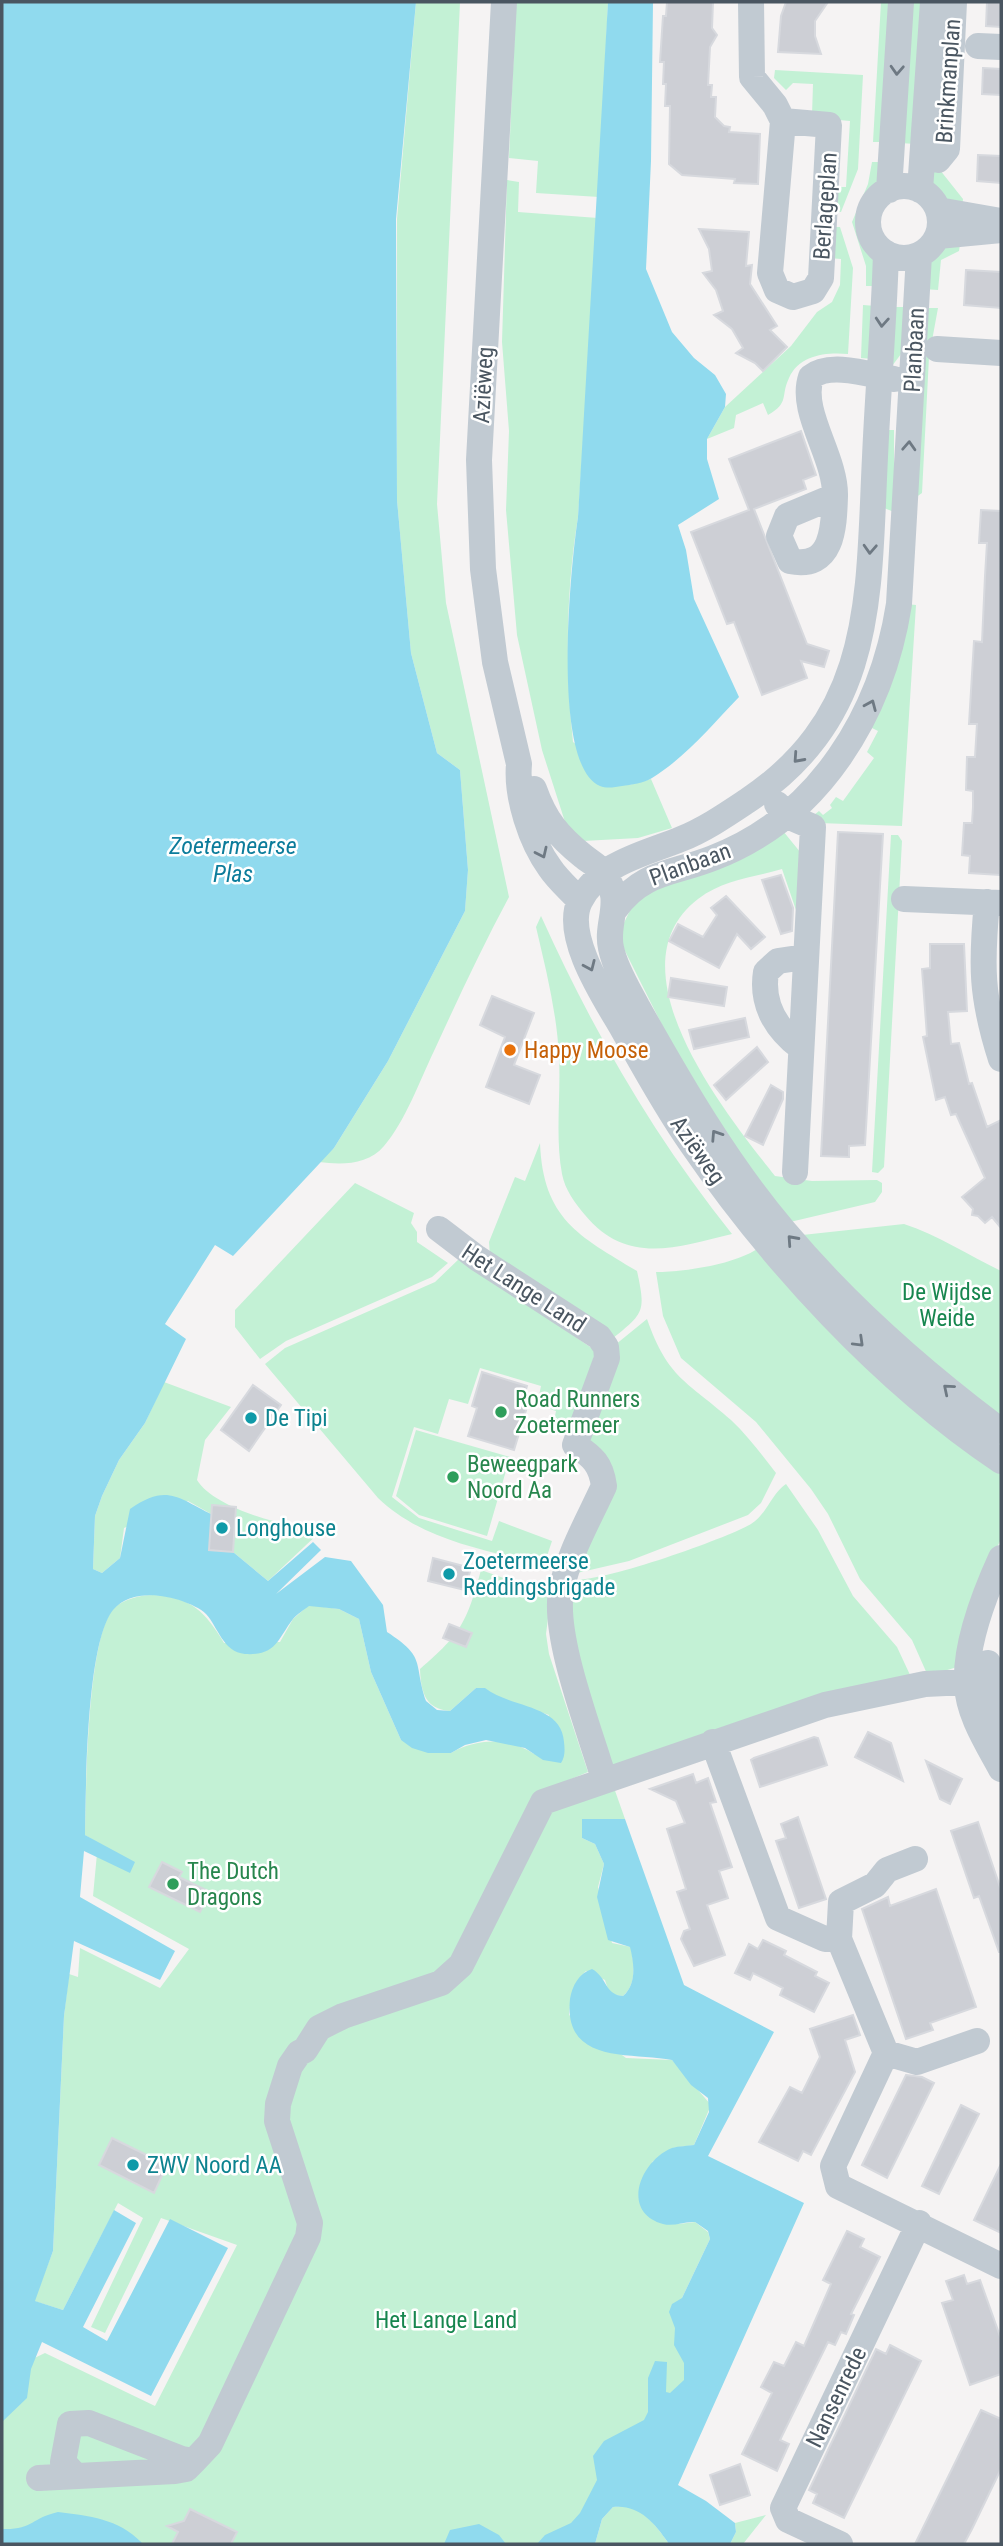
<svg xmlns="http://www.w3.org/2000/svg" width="1003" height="2546" font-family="'Roboto Condensed',sans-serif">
  <rect width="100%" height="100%" fill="#f5f3f3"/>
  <path fill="#c3f1d5" d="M416,2H460L437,504L446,603L509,897C482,947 458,999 434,1051C420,1080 405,1122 384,1146C368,1165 342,1165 319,1162L334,1148L388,1061L465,911L468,870L460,770L437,753L411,653L397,500V219Z
    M516,2H608L599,197L536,193L538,161L509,158Z
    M881,2H892L884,142H873Z
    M907,2H924L916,144L899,143Z
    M775,70L863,75L858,169L841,212H832L833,187H846L850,121L839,120L838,116L812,115L813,84L793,83L786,90L774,78Z
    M872,162H884L877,189L865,204L861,223L864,241L875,257L876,286H866V266L852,222L868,184Z
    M936,165L963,199L962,207C945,201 937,196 930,179Z
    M507,180L519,182L518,212L598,218L578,517C566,591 565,668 573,742L629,785L651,779L672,828L638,838L583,841L566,825L542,750L517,635L506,510L509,431L502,342Z
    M831,227H840L853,268L848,354C826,352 799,355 789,378C780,397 790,402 768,415L763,403L736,415L734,428L707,439L725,407L791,346L817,312L832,302L840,285L841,259L829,258Z
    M960,244L959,251L941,260L938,290L924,289C929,264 931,248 960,244Z
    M863,305L876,306L873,359L861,358Z
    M891,307H908L904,350L892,366Z
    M922,308H938L929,357L922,493L912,500Z
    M884,430H894V512L879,506Z
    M906,604L916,605L902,826L819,823L814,815L819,811L823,815L832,808L830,805L836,797L843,801L874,758L867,752L878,731L868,726Z
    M783,831L805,858L797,913L782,869C752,878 724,879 698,899C608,968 726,1114 775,1176L812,1181L877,1180L882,1183V1192L875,1202L790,1222L733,1147L671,1043L622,945V927L635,900Z
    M891,835H898L902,841L886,1132L884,1167L878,1173L872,1172Z
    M541,916C593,1031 653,1135 732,1234C677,1247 627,1266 585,1215C575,1203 565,1190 562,1174C555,1136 561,1096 559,1057C557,1013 546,970 536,927Z
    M540,1143C543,1219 579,1236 637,1271C646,1312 644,1313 612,1339L490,1256L489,1242L515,1177L525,1181Z
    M355,1183L414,1213L411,1223L417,1232V1242L448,1263L432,1277L286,1341L260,1359L235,1327V1310Z
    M904,1224C938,1235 968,1255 1001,1271V1424L793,1236Z
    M760,1247L1001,1473V1539L987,1568L957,1667L928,1676L912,1640L860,1579L828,1514L811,1489L756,1422L681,1358L663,1316L656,1272C684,1272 738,1264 760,1247Z
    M460,1258L596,1351L570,1426L554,1421L556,1411L537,1405L541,1386L480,1368L468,1404L449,1399L438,1434L414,1427L392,1497L419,1518L492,1541L499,1521L552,1541L544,1565C486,1550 423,1541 378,1498L265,1364L285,1348L435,1282Z
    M647,1319C668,1379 687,1381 731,1420C748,1436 762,1455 776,1473L761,1503L748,1515L629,1561L577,1573L608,1496L588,1435L615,1345Z
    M164,1382L231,1407L205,1440L197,1480C215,1509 288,1528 322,1530L268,1581L233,1552L210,1549L213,1515L188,1501L124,1528L120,1558L102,1573L93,1569L95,1516L102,1496L119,1460L145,1423Z
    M416,1430L510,1457L487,1536L419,1515L396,1496Z
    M786,1484L818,1530L853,1596L897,1647L911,1677L608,1770L568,1613L572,1580C603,1582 723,1540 751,1524C767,1514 772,1493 786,1484Z
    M481,1570L551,1595L546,1634L549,1654L588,1772L564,1782L613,1785L625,1819H583L582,1838L595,1844L604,1864L598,1887L612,1943L631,1947C634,1964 637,1984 623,1996C611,1995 608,1991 605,1980L586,1971C572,1984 571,1997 569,2015L626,2058L672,2060L711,2105L694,2145L673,2148L652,2162L679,2224L695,2222L708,2232L710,2239L682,2298L691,2382L584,2520L558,2544H138L2,2534V2416L9,2370L45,2353L155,2406L237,2245L161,2218L105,2333L91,2327L143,2218L118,2203L63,2310L34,2301L53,2251L64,2016L69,1974L78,1977L80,1948L160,1988L189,1949L93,1896L98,1843L85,1835C86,1792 87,1636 114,1608C124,1599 140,1595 153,1595C192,1597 205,1612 224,1643L280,1642L293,1619L309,1605L339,1609L359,1619L371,1672L401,1740L451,1753C477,1738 509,1737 534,1754L549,1715L498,1698L484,1688H476L450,1711C425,1709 421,1692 420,1669C461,1634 467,1622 481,1570Z
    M625,2506C643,2508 659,2529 669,2544H595L602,2519L613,2507Z
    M766,2515L743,2544H730L736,2532L735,2523Z"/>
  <path fill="#90daee" d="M2,2H416L396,219L397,500L411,653L437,753L460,770L468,870L465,911L388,1061L334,1148L233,1256L215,1245L165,1324L186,1339L145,1423L119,1460L102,1496L95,1516L93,1569L102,1573L120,1558L130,1509C167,1483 178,1498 213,1515L210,1548L233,1552L268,1581L313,1542L321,1550L276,1594L325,1557L351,1561L383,1605L387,1632C427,1658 413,1662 426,1701L437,1710L450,1711L476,1688H485C510,1708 562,1704 564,1742C565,1750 565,1757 561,1763L543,1760L525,1748L486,1740L465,1745L451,1753H428L412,1748L401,1740L371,1672L359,1619L339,1609L309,1606C304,1610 297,1614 293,1619C278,1638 277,1656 245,1654C223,1652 218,1627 206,1614C200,1608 190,1604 182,1601C161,1594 130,1590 113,1610C86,1644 86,1788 85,1835L135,1862L130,1873L84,1851L80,1897L175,1951L160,1980L74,1941L64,2016L53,2251L35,2301L63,2310L114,2210L136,2223L83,2327L107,2341L170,2219L228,2248L151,2396L42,2342L31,2369L27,2398L2,2422Z
    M608,2H653L651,161L646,269L672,332L694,358L715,375L726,394L725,407L707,439V459L719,499L678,525L686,550L694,599L739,697C712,725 686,757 652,778C644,783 631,785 622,786C615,787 607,789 600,786C550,765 571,563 578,517Z
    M582,1819H625L684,1985L774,2032L708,2156L804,2203L678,2485L706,2501L735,2523L736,2532L730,2544H669C655,2523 639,2504 613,2507L602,2519L595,2544H537L545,2535L571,2523L580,2513L597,2480L593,2456L604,2441L644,2420L648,2412V2378L655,2361L667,2362L666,2392L670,2393L684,2380V2363L674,2345L675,2328L669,2312L672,2304L682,2298L710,2239L708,2231L695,2222C684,2221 674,2227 663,2224C620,2212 640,2161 672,2148C679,2146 687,2146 694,2145L709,2112L708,2098L691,2085L672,2060C631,2052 563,2065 570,1999C572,1986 579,1973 592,1969C607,1977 605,1995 623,1996C637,1984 634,1963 630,1947L608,1940L597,1897L604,1864L595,1844L582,1838Z
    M58,2512C90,2516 120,2519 143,2544H2V2529C33,2530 31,2518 58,2512Z
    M479,2524L499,2535L506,2544H444L450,2530Z"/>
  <path fill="#cdcfd5" stroke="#d7d9de" stroke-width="2" d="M667,2H713L712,28L717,35L710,47L708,85H712L711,97H716L715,117L724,126L730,127L729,132L760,134L758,184L734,183L735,179L682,175L669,164L670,106H665L666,84H663L664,62H660L663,16H666Z
    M786,2H828L815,21V36L821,54L778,52L781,16Z
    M987,2H1001V27L986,26Z
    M983,68L1001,69V95L982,94Z
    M978,155L1001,156V183L977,181Z
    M699,229L749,232L746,266L752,265L750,284L777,326L770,330L787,347L763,371L755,363L736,353L743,348L732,329L714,315L723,311L716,290L703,273L712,271L709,249Z
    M966,270L1001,272V308L964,305Z
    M801,431L816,475L803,480L806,489L754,509L807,644L829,651L824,667L801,661L807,678L762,695L734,622L727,624L691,532L749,510L729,459Z
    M981,510L1001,511L1000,875L969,873L970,856L962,855L964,823H972L973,807V791L966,790L967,757H975L977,724H969L974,641L982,642L985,576L987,543H979Z
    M838,832L883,834L865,1145L849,1146V1157L821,1156Z
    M781,875L793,908L792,931L781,934L762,880Z
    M726,896L765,937L751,949L737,934L719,968L669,941L678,924L703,937L717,915L711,908Z
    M930,944H964L967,1011L948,1012L951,1044L959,1043L969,1084L972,1083L987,1127L1001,1120V1228L992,1217L985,1223L978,1216L972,1215L973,1209L962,1197L985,1178L956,1114L951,1115L945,1097L936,1100L923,1037L927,1036L922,969L930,968Z
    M671,978L727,987L724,1006L668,997Z
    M492,996L534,1013L514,1065L540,1075L529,1104L486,1087L505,1037L480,1025Z
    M745,1018L749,1037L694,1049L689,1030Z
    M757,1047L768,1062L726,1100L714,1085Z
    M771,1085L783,1092V1099L763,1145L745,1136Z
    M482,1372L527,1386L521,1406L527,1407L514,1450L468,1436L477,1408L472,1406Z
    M253,1385L281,1405L249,1451L221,1430Z
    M212,1505L236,1507L233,1552L209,1550Z
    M433,1558L471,1568L465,1590L428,1581Z
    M449,1624L472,1633L466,1647L443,1638Z
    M868,1732L891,1743L903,1781L855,1757Z
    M814,1737L818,1738L827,1765L760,1787L751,1760L754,1758Z
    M926,1761L962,1779L950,1804L940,1799Z
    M693,1774L696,1783L708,1778L716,1802L710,1803L732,1867L719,1871L728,1898L707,1905L725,1955L694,1966L681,1939L684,1931L690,1929L677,1892L686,1889L667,1829L685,1823L676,1801L650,1789Z
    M798,1817L826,1899L799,1908L776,1841L786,1838L781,1824Z
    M978,1822L1001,1890V1952H999L979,1896L974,1898L951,1831Z
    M162,1862L182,1872L179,1877L210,1892L200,1912L149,1887Z
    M936,1889L976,2007L930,2023L933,2030L906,2039L862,1909L888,1897L890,1906Z
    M763,1940L786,1951L784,1955L817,1972L815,1976L829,1983L814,2012L780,1995L783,1988L753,1973L750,1980L735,1973L749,1944L758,1949Z
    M853,2015L860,2035L845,2040L855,2072L811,2155L803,2151L798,2161L759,2142L790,2087L802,2093L820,2057L810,2029Z
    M906,2075L922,2077L934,2083L887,2178L862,2165Z
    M961,2105L979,2114L939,2194L922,2186Z
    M112,2138L167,2165L154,2193L99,2165Z
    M1001,2164V2233L974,2220Z
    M847,2231L864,2239L860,2247L880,2257L851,2314L854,2315L846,2334L841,2332L835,2345L828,2342L780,2440L789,2444L777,2471L742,2454L772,2393L761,2387L774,2362L784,2366L796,2342L804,2346L831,2284L823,2280Z
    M964,2275L967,2284L980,2280L1001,2339V2374L970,2385L942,2303L953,2300L946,2281Z
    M890,2345L921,2361L844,2518L813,2503L817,2494L809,2490L876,2349L886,2354Z
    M981,2410L1001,2419V2469L972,2529L964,2544H915Z
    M740,2464L750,2495L720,2505L710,2475Z
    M190,2509L237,2532L231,2544H172L178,2532L167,2526L184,2521Z"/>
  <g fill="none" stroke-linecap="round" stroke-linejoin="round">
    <path stroke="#c1cad2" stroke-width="26" d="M504,2L479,460L483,569L495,662L519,764C516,797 531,842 550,868C558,880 570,890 580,901
      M751,2L752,77L775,105L783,121L829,125L821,278L813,291L793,297L777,290L770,273L783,121
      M978,46L1001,47
      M938,160L947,149L954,2
      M868 222a36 36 0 1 1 72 0a36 36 0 1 1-72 0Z
      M889,190L901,2
      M920,190L933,2
      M938,210L1001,221
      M938,236L1001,230
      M886,253C884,321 878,389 875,457C868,596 876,715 747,801C726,815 704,830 681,839C645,854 600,862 580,901C563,935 604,997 621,1026C643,1065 665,1106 691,1143C772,1261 882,1381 1001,1461
      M937,349L1001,353
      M835,496C834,527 833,570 790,561L779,536L787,516L835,496C836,457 799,412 811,377C830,361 871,375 894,379
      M534,789C545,820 558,836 583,856C589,861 598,866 603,872C625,901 605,922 611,948C615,968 628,989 637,1006C680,1083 727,1164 784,1231C848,1307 922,1372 1001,1431
      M777,804L785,815L813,827L795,1172
      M904,899L1001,903
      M987,902C981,965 981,997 1001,1059
      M616,908C643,871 673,874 713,858C820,817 882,713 899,604L919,255
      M800,1047C775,1028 761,1003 766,972L778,961L805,957
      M439,1229L477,1258L599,1337L606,1347L607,1358L575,1445C593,1457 601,1464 604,1486C589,1519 568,1555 561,1591C553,1638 590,1731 604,1779
      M1001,1558C985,1593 965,1644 967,1684C968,1714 987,1743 1001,1769
      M988,1663L987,1681L999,1750
      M713,1742L778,1918L825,1939H839L841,1902L875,1885L887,1870L915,1859
      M839,1939L886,2053
      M977,2041L917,2062L886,2053L833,2166L838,2186L1001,2266
      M194,2461L210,2444L308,2237L310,2223L277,2121L278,2104L290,2066L299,2053L305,2050L319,2028L343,2016L441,1983L461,1965L543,1802L825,1705L925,1684L987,1681
      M39,2478L175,2471L186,2469L194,2461L182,2459L89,2423L70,2424L63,2462L75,2475
      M840,2544L788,2520L783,2508L919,2223"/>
  </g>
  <defs><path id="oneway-chevron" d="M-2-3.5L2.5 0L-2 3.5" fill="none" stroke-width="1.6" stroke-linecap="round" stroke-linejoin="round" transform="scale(1.75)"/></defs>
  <g stroke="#6e7983">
    <use href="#oneway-chevron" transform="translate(897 70) rotate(93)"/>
    <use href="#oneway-chevron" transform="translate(882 322) rotate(94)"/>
    <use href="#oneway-chevron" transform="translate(909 446) rotate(-87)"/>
    <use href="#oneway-chevron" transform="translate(870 549) rotate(93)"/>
    <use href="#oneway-chevron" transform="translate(871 705) rotate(-67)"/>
    <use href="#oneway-chevron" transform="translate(798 758) rotate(132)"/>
    <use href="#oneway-chevron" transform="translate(542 853) rotate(65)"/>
    <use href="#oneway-chevron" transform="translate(590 966) rotate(66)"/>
    <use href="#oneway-chevron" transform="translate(716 1135) rotate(-123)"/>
    <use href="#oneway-chevron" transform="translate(792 1240) rotate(-132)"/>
    <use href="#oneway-chevron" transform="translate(859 1342) rotate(44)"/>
    <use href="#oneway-chevron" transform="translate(948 1389) rotate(-140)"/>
  </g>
  <circle fill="#e8710a" stroke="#fff" stroke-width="2.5" cx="510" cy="1050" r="7"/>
  <g fill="#2e9e5b" stroke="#fff" stroke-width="2.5">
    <circle cx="501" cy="1412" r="7"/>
    <circle cx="453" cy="1477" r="7"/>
    <circle cx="173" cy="1884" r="7"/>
  </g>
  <g fill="#0f9aa8" stroke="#fff" stroke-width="2.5">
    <circle cx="251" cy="1418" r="7"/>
    <circle cx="222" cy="1528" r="7"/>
    <circle cx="449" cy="1574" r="7"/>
    <circle cx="133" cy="2165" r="7"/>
  </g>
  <g text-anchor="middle" stroke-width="5" stroke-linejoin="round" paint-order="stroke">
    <g font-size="23" fill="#4a5661" stroke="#fff">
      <text transform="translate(948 81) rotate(-86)" y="8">Brinkmanplan</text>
      <text transform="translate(825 206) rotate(-86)" y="8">Berlageplan</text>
      <text transform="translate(914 350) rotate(-87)" y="8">Planbaan</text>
      <text transform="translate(483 385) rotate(-87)" y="8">Aziëweg</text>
      <text transform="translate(690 864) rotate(-20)" y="8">Planbaan</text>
      <text transform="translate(698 1150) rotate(55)" y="8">Aziëweg</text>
      <text transform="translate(524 1288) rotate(33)" y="8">Het Lange Land</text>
      <text transform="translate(836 2397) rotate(-64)" y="8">Nansenrede</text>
    </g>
    <g font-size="23" fill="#c56008" stroke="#fff" text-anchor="start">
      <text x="524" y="1058">Happy Moose</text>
    </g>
    <g font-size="23" fill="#17864f" stroke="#fff">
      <text x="947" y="1300">De Wijdse<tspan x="947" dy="26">Weide</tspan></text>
      <text x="446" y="2328">Het Lange Land</text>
    </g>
    <g font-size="23" fill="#27864d" stroke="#fff" text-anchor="start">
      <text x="515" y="1407">Road Runners<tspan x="515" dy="26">Zoetermeer</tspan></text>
      <text x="467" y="1472">Beweegpark<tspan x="467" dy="26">Noord Aa</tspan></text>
      <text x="187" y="1879">The Dutch<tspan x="187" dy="26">Dragons</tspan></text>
    </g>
    <g font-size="23" fill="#0d838f" stroke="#fff" text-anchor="start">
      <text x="265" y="1426">De Tipi</text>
      <text x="236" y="1536">Longhouse</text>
      <text x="463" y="1569">Zoetermeerse<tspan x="463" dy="26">Reddingsbrigade</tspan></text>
      <text x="147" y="2173">ZWV Noord AA</text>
    </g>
    <g font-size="24" font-style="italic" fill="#0c7c9b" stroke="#fff">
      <text x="233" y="854">Zoetermeerse<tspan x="233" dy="28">Plas</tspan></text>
    </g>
  </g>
  <rect width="1003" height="2546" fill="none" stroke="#4a5661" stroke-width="7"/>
</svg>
